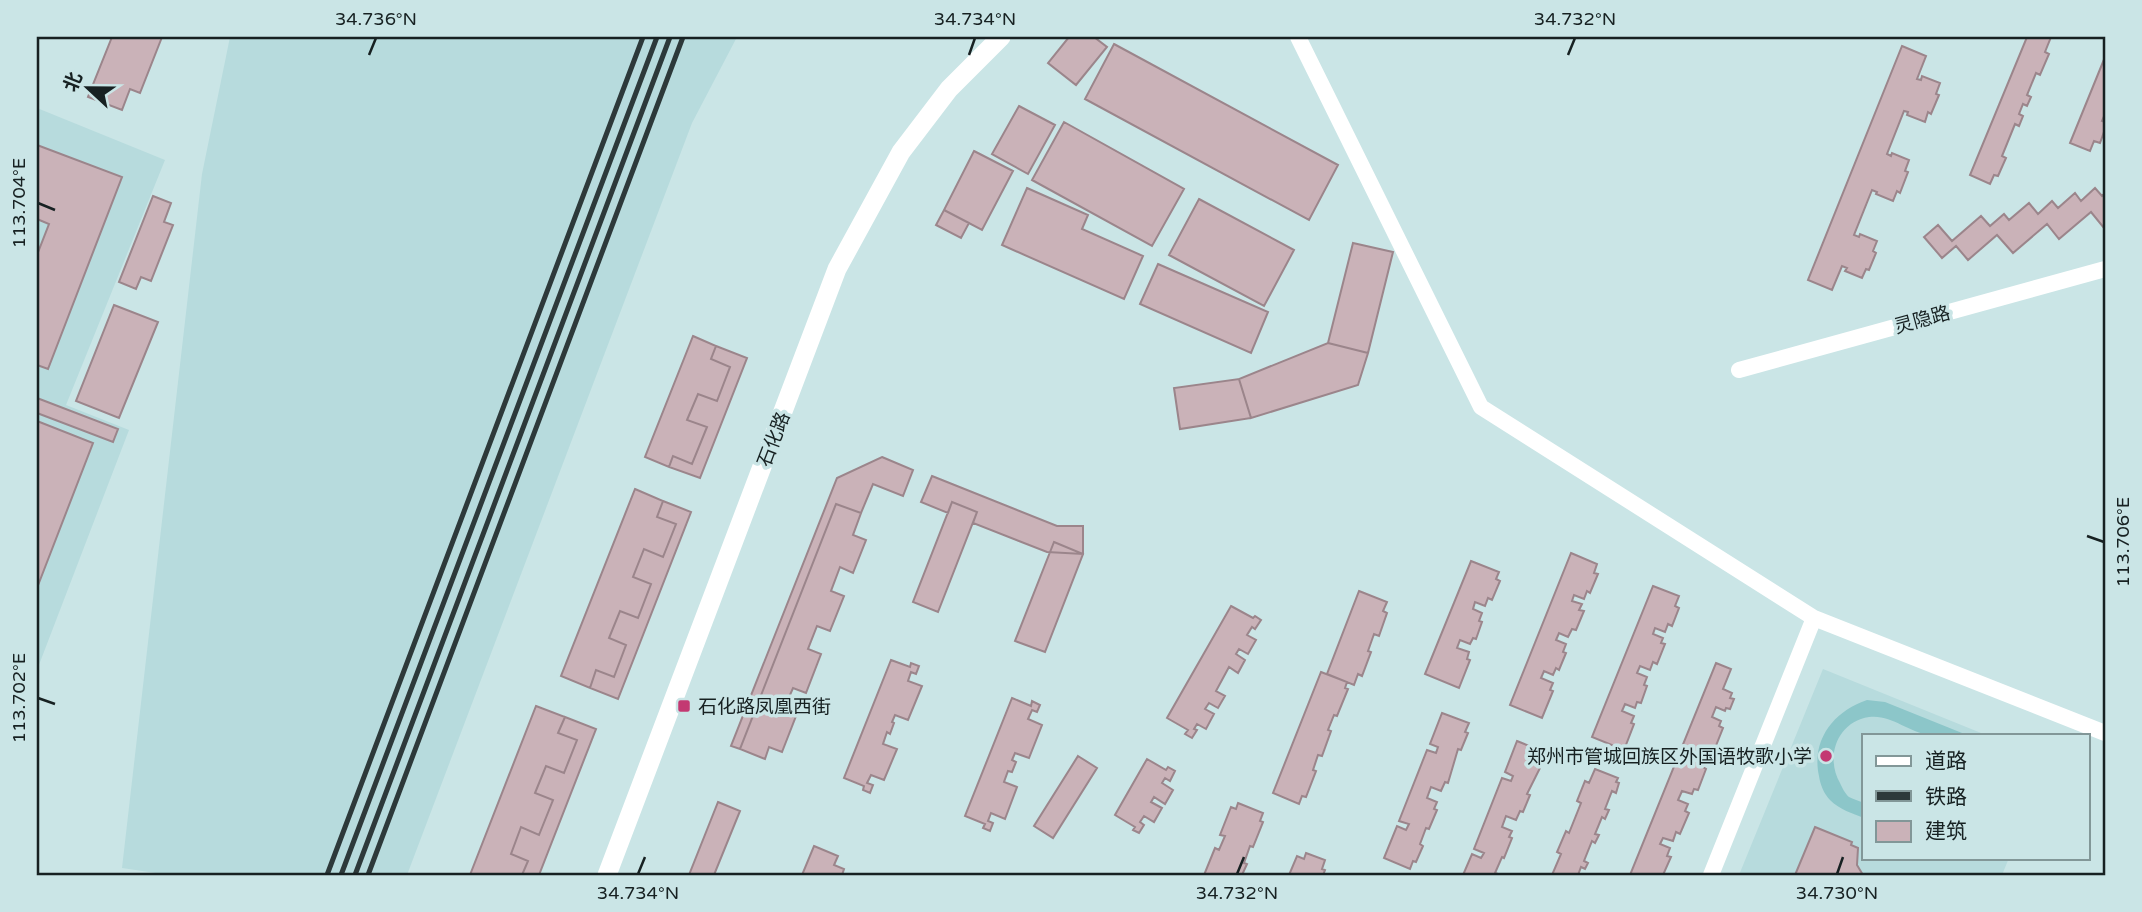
<svg xmlns="http://www.w3.org/2000/svg" width="2142" height="912" font-family="'Varela Round','Noto Sans SC',sans-serif">
  <rect width="100%" height="100%" fill="#cae5e6"/>
  <path fill="#b7dbdd" d="M230,37H737L692,123L407,875H169L122,868L202,174Z
    M37,108L165,160L66,405L129,430L37,670Z
    M1823,669L1986,735H1864V858H2009L2002,875H1739Z"/>
  <path fill="#8cc6c9" d="M1867,700L1885,702L1967,735C1955,735 1941,737 1929,735C1908,732 1891,714 1869,717C1837,722 1825,757 1840,783C1842,787 1845,794 1849,797C1853,799 1859,801 1864,803V818C1852,813 1840,810 1830,800C1824,794 1820,784 1819,776C1811,740 1834,711 1867,700Z"/>
  <path fill="#cab2b8" stroke="#9b858b" stroke-width="2" d="M112,37H162L140,93L130,89L122,110L88,97Z
    M1069,37H1094L1107,47L1076,85L1048,63Z
    M2027,37H2051L2045,52L2049,54L2040,75L2036,73L2027,95L2031,97L2027,106L2023,104L2019,114L2023,116L2019,126L2015,124L2002,156L2006,158L1998,176L1994,175L1990,184L1970,175Z
    M1114,44L1338,165L1309,220L1085,99Z
    M1902,46L1926,56L1917,79L1921,80L1922,76L1940,83L1936,94L1939,95L1931,114L1928,112L1925,122L1907,115L1908,112L1904,111L1887,154L1891,156L1892,153L1909,160L1905,171L1908,172L1900,193L1897,191L1893,201L1876,194L1877,192L1872,190L1854,235L1859,237L1860,234L1877,241L1873,251L1876,253L1869,270L1866,269L1862,278L1845,271L1847,268L1842,266L1832,290L1808,280Z
    M2105,57V114L2102,121L2105,122V129L2100,143L2094,141L2090,151L2070,143Z
    M1019,106L1055,125L1028,174L992,154Z
    M1064,122L1184,189L1152,246L1032,180Z
    M37,145L122,177L48,369L37,365V255L49,224L37,219Z
    M974,151L1013,171L982,230L944,210Z
    M1027,188L1088,215L1082,229L1143,256L1124,299L1002,245Z
    M2095,188L2102,196L2105,193L2104,228L2091,212L2059,239L2047,224L2013,253L1997,235L1968,260L1956,246L1942,258L1924,237L1938,225L1952,241L1981,216L1990,226L2004,214L2009,220L2029,203L2038,214L2052,201L2058,208L2075,193L2081,201Z
    M153,196L171,203L164,222L173,225L151,281L141,277L136,289L119,282Z
    M1199,199L1294,250L1264,306L1169,255Z
    M944,210L969,223L961,238L936,225Z
    M1353,243L1393,252L1368,353L1328,343Z
    M1158,264L1268,312L1251,353L1140,304Z
    M114,305L158,322L119,418L76,401Z
    M693,336L716,346L711,359L730,367L717,401L698,394L687,420L707,427L692,464L673,456L669,467L645,457Z
    M1328,343L1368,353L1358,385L1251,418L1239,379Z
    M716,346L747,358L700,478L669,467L673,456L692,464L707,427L687,420L698,394L717,401L730,367L711,359Z
    M1239,379L1251,418L1180,429L1174,388Z
    M37,398L118,429L113,442L37,413Z
    M37,421L93,443L37,588Z
    M882,457L913,470L903,496L873,484L861,513L836,504L740,749L731,746L837,478Z
    M932,476L1057,526H1083V554L1047,552L973,523L977,512L952,502L948,513L921,502Z
    M635,489L663,501L657,517L676,524L663,557L644,549L633,577L651,584L638,618L620,611L609,638L626,645L614,677L596,670L590,688L561,676Z
    M663,501L691,512L618,699L590,688L596,670L614,677L626,645L609,638L620,611L638,618L651,584L633,577L644,549L663,557L676,524L657,517Z
    M952,502L977,512L938,612L913,602Z
    M836,504L861,513L853,535L866,540L853,573L840,567L831,591L844,596L830,631L817,626L808,649L821,654L806,693L793,688L783,711L796,716L782,752L769,747L765,759L740,749Z
    M1054,542L1083,554L1045,652L1015,641Z
    M1571,553L1597,564L1594,573L1598,574L1590,593L1587,591L1584,599L1574,595L1572,601L1582,604L1579,610L1584,611L1576,630L1572,629L1568,637L1559,633L1556,640L1566,644L1563,652L1566,653L1559,670L1556,668L1553,675L1544,671L1541,678L1553,683L1550,690L1553,691L1542,718L1510,705Z
    M1471,561L1499,572L1496,579L1500,581L1492,600L1488,598L1485,606L1475,602L1473,609L1482,613L1479,621L1482,622L1476,639L1473,638L1470,644L1460,640L1457,648L1469,652L1467,659L1470,660L1459,688L1425,674Z
    M1653,586L1679,596L1675,606L1679,608L1672,626L1668,624L1665,632L1655,628L1653,634L1663,638L1661,643L1665,644L1657,664L1653,662L1650,670L1640,666L1637,673L1647,677L1644,685L1647,686L1641,703L1637,702L1635,708L1625,704L1622,711L1634,716L1631,723L1634,724L1624,750L1592,737Z
    M1359,591L1387,602L1383,611L1387,613L1379,636L1374,634L1368,651L1371,652L1362,676L1358,674L1354,685L1327,674Z
    M1231,606L1253,618L1255,616L1261,620L1255,629L1252,627L1247,635L1256,640L1248,654L1239,649L1236,654L1245,660L1238,673L1229,667L1216,691L1225,696L1218,708L1209,703L1205,709L1214,714L1206,729L1197,724L1194,729L1197,730L1192,738L1185,734L1188,730L1167,718Z
    M891,660L910,667L911,663L919,666L916,674L911,672L908,681L922,686L908,720L895,715L892,722L894,723L890,734L887,732L883,744L897,749L884,780L871,775L867,783L873,785L870,793L863,790L864,786L844,778Z
    M1716,663L1731,669L1723,689L1732,693L1730,698L1734,699L1730,709L1726,708L1725,711L1716,707L1712,717L1721,721L1719,726L1723,728L1715,748L1711,747L1708,754L1698,750L1695,756L1705,760L1703,767L1706,769L1698,790L1694,789L1692,794L1682,791L1678,800L1688,804L1685,811L1689,813L1680,834L1676,832L1673,841L1663,838L1660,844L1670,848L1667,856L1671,857L1663,875H1630Z
    M1321,672L1347,682L1345,688L1348,689L1337,716L1334,715L1328,730L1331,731L1322,756L1318,755L1313,770L1316,771L1306,797L1302,796L1299,804L1273,793Z
    M1012,698L1031,706L1032,701L1040,705L1037,712L1032,710L1028,719L1042,725L1029,758L1015,753L1012,760L1016,762L1012,772L1008,771L1004,782L1017,787L1005,819L991,813L988,821L993,823L990,831L983,828L985,824L965,816Z
    M536,706L565,717L558,733L577,740L564,773L546,766L535,793L553,800L539,835L521,827L511,854L528,861L522,875H470Z
    M1442,713L1469,723L1465,732L1468,733L1461,750L1458,749L1448,783L1445,782L1441,791L1431,787L1427,798L1437,802L1434,809L1437,810L1429,829L1426,828L1420,844L1423,846L1416,862L1413,861L1410,869L1384,858L1397,826L1406,830L1409,824L1399,821L1427,750L1436,753L1438,747L1430,744Z
    M565,717L596,729L539,875H522L528,861L511,854L521,827L539,835L553,800L535,793L546,766L564,773L577,740L558,733Z
    M1517,741L1544,752L1540,761L1543,762L1527,794L1530,795L1523,812L1520,811L1516,820L1506,816L1502,827L1512,831L1509,837L1512,838L1504,858L1502,857L1495,873L1498,874L1463,875L1472,854L1481,858L1484,853L1474,849L1502,778L1511,781L1513,776L1505,772Z
    M1078,756L1097,768L1053,838L1034,826Z
    M1147,759L1166,770L1168,767L1175,771L1170,781L1165,778L1162,783L1173,790L1165,804L1154,797L1151,802L1162,808L1154,822L1144,816L1140,822L1144,825L1139,833L1133,830L1135,827L1115,815Z
    M1595,769L1618,778L1616,782L1619,783L1616,793L1612,791L1605,809L1609,810L1605,819L1602,817L1595,834L1599,835L1595,843L1592,841L1584,861L1588,863L1585,869L1581,867L1578,875H1552L1561,854L1557,852L1566,831L1569,833L1581,803L1577,801L1585,781L1589,783Z
    M718,802L740,811L714,875H689Z
    M1238,803L1263,813L1260,821L1263,822L1253,847L1250,846L1244,863L1247,864L1242,875H1204L1215,848L1219,850L1225,836L1220,835L1231,807L1236,809Z
    M1815,827L1852,842L1851,845L1858,848L1857,865L1863,875H1795Z
    M814,846L838,856L834,865L844,869L842,875H802Z
    M1306,853L1325,860L1322,869L1325,870L1323,875H1289L1297,856L1304,859Z"/>
  <g fill="none" stroke-linecap="round" stroke-linejoin="round">
    <path stroke="#fff" stroke-width="16" d="M1298,37L1481,407L1814,618L2105,733
      M1739,370L2105,269
      M1711,875L1814,618"/>
    <path stroke="#fff" stroke-width="19" d="M607,875L837,269L901,152L949,89L1001,37"/>
    <path stroke="#2d393a" stroke-width="5" d="M327,875L643,37
      M341,875L657,37
      M355,875L670,37
      M368,875L683,37"/>
  </g>
  <path fill="none" stroke="#172122" stroke-width="2.5" d="M369,55L376,38M969,55L975,38M1568,55L1575,38M38,203L55,210M2087,536L2104,542M38,698L55,704M638,874L645,857M1237,874L1244,857M1837,874L1843,857"/>
  <g fill="#c33972" stroke="#cae5e6" stroke-width="2.5">
    <rect x="677" y="699" width="14" height="14" rx="3.5"/>
    <circle cx="1826" cy="756" r="7"/>
  </g>
  <g text-anchor="middle" stroke-width="7" stroke-linejoin="round" paint-order="stroke">
    <g font-size="19" fill="#172122" stroke="#cae5e6">
      <text transform="translate(1922 319) rotate(-15)" y="7">灵隐路</text>
      <text transform="translate(773 439) rotate(-69)" y="7">石化路</text>
    </g>
    <g font-size="19" fill="#172122" stroke="#cae5e6" text-anchor="start">
      <text x="698" y="713">石化路凤凰西街</text>
      <text x="1812" y="763" text-anchor="end">郑州市管城回族区外国语牧歌小学</text>
    </g>
  </g>
  <rect width="2142" height="912" fill="none" stroke="#cae5e6" stroke-width="77"/>
  <rect x="1862" y="734" width="228" height="126" fill="#cae5e6" stroke="#829798" stroke-width="2"/>
  <rect x="1876" y="756" width="35" height="10" fill="#ffffff" stroke="#829798" stroke-width="2"/>
  <text x="1925" y="768" font-size="21" fill="#172122">道路</text>
  <rect x="1876" y="791" width="35" height="10" fill="#2d393a" stroke="#829798" stroke-width="2"/>
  <text x="1925" y="804" font-size="21" fill="#172122">铁路</text>
  <rect x="1876" y="821" width="35" height="21" fill="#cab2b8" stroke="#829798" stroke-width="2"/>
  <text x="1925" y="838" font-size="21" fill="#172122">建筑</text>
  <g transform="translate(88 88) rotate(292)" stroke="#cae5e6" stroke-width="5" paint-order="stroke">
  <path d="M0-5L12 26L0 18L-12 26Z" fill="#172122"/>
  <text y="-10" font-size="19" font-weight="bold" text-anchor="middle" fill="#172122">北</text>
  </g>
  <rect x="38" y="38" width="2066" height="836" fill="none" stroke="#172122" stroke-width="2.5"/>
  <g font-size="18" text-anchor="middle" fill="#172122">
    <text x="376" y="25">34.736°N</text>
    <text x="975" y="25">34.734°N</text>
    <text x="1575" y="25">34.732°N</text>
    <text transform="translate(19 203) rotate(-90)" y="6">113.704°E</text>
    <text transform="translate(2123 542) rotate(-90)" y="6">113.706°E</text>
    <text transform="translate(19 698) rotate(-90)" y="6">113.702°E</text>
    <text x="638" y="899">34.734°N</text>
    <text x="1237" y="899">34.732°N</text>
    <text x="1837" y="899">34.730°N</text>
  </g>
</svg>
